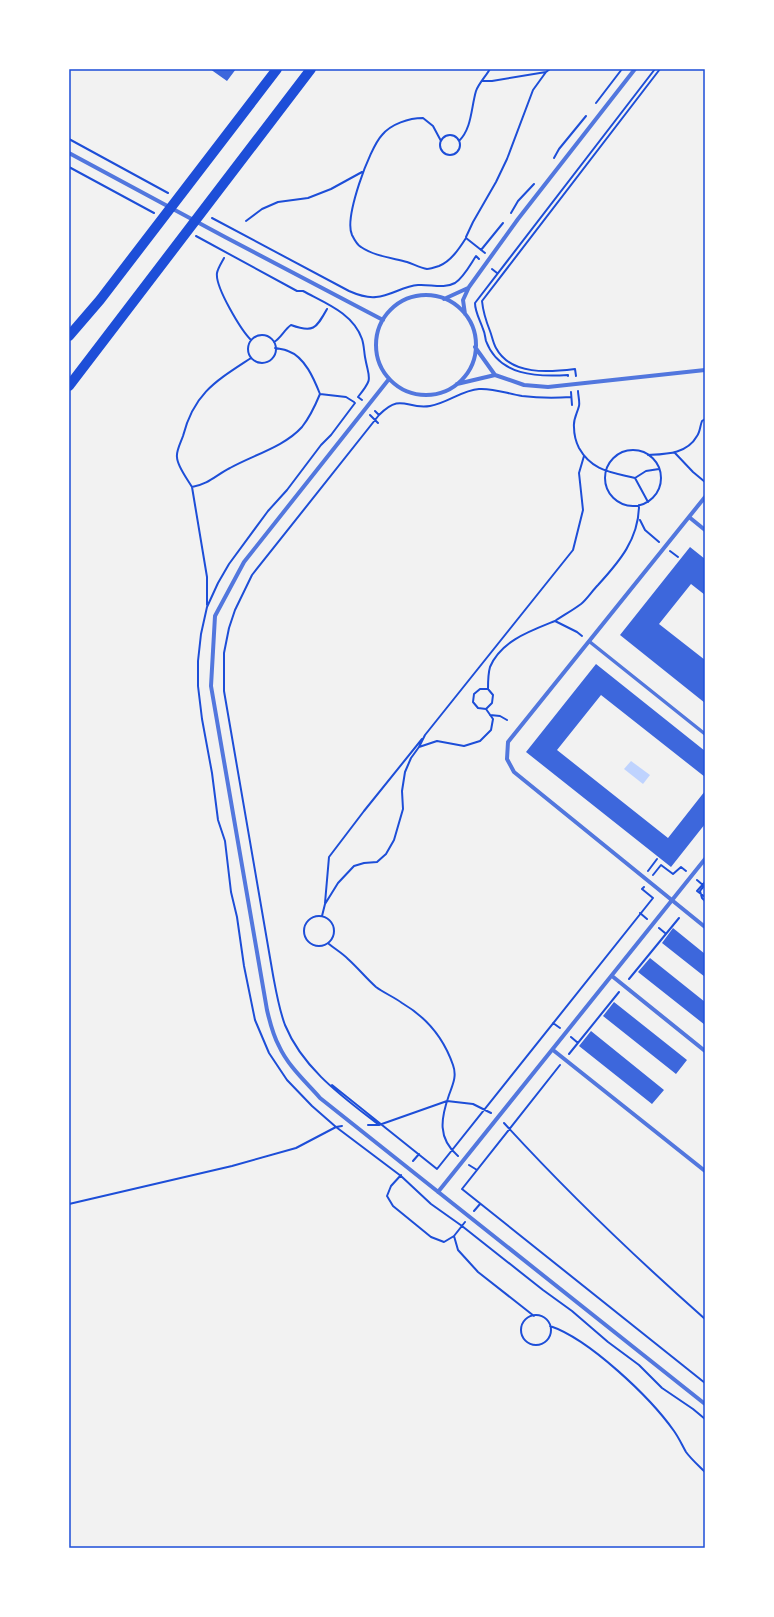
<svg xmlns="http://www.w3.org/2000/svg" width="774" height="1617" font-family="Mulish,sans-serif">
  <rect width="100%" height="100%" fill="#f2f2f2"/>
  <path fill="#bfd3fe" d="M631,761L650,775L643,784L624,769Z"/>
  <path fill="#3d67dc" d="M210,69H236L227,81Z
    M690,547L705,559V595L691,584L659,624L705,660V703L620,635Z
    M596,664L705,751V777L601,695L557,750L668,838L705,791V824L671,867L526,752Z
    M673,928L705,954V977L662,943Z
    M650,958L705,1002V1025L638,972Z
    M614,1002L687,1060L676,1074L603,1016Z
    M591,1031L664,1090L652,1104L579,1046Z"/>
  <g fill="none" stroke-linecap="round" stroke-linejoin="round">
    <path stroke="#1d4ed8" stroke-width="2" d="M483,81H492L546,72L550,69
      M596,103L622,69
      M440 145a10 10 0 1 1 20 0a10 10 0 1 1-20 0Z
      M69,139L168,193
      M441,141L433,126L423,118C409,118 391,124 382,135C369,149 344,218 352,235C354,239 357,245 361,247C374,256 392,258 407,262C413,264 421,268 427,269C430,269 436,267 439,266C451,261 459,249 466,238L485,253
      M459,141C472,128 471,108 476,91C479,83 486,76 490,69
      M554,158L559,149L586,116
      M69,167L154,213
      M511,213L518,201L534,184
      M212,218L349,291C358,295 367,298 376,297C391,296 403,286 418,285C430,284 444,289 455,283C464,277 470,265 476,256L479,259
      M246,221L262,209L278,202L308,198L331,189L362,172
      M196,236L297,291H303C325,303 353,313 362,339C364,345 364,351 365,357C369,380 374,377 358,397L362,400
      M466,237L473,222L496,182L507,159L533,90L546,72
      M481,250L503,223
      M224,258C222,262 218,268 217,273C215,287 241,330 251,340
      M492,269L497,273
      M248 349a14 14 0 1 1 28 0a14 14 0 1 1-28 0Z
      M274,342C281,338 284,330 291,325C313,333 316,329 327,309
      M251,358C216,381 194,393 183,436C181,442 176,451 177,457C177,466 188,480 192,487C209,484 216,475 230,468C253,455 284,447 302,427C310,417 315,406 320,394C314,379 305,357 288,351C284,349 279,349 275,348
      M568,376V375C537,377 499,376 486,341C485,337 485,333 483,329C480,320 475,312 475,303L655,69
      M576,376L575,369C550,372 511,376 496,348C493,343 492,336 490,331C486,321 483,311 482,301L660,69
      M578,391C578,395 580,402 579,406C577,414 573,419 574,427C574,434 576,442 579,448C592,471 611,472 635,478L646,471L659,469
      M571,392L572,405
      M320,394L346,397L354,402
      M355,403L331,435L321,445L287,490L268,511L229,564L218,583L207,607L201,634L198,661V686L202,719L212,773L218,820L225,841L231,892L237,917L244,966L255,1020L269,1053L287,1080L312,1106L336,1127L401,1176L431,1204L462,1226L543,1290L572,1311L608,1342L639,1365L662,1388L693,1409L705,1419
      M375,411L379,415C402,392 406,410 430,406C448,403 462,390 479,389C494,388 508,394 522,396C539,398 555,398 571,397
      M370,415L378,423
      M605 478a28 28 0 1 1 56 0a28 28 0 1 1-56 0Z
      M675,453L693,472L705,482
      M648,455C666,454 687,454 697,436C700,432 700,426 702,421L705,419
      M635,478L648,502
      M192,487L207,577V605
      M640,520L645,530L659,542
      M670,551L678,557
      M555,621C564,615 573,610 581,604C587,599 592,591 598,585C619,562 639,539 639,505
      M488,689H480L474,694L473,702L478,708L486,709L492,703L493,695L488,689C488,682 488,674 490,667C501,641 530,631 555,621L577,632L582,636
      M490,715L500,716L507,720
      M419,747L425,735L573,550L583,510L579,473L584,456
      M648,871L657,859
      M653,875L661,865L673,874L681,867L686,871
      M697,880L704,886L700,891L702,898L705,901
      M705,882L697,891L705,897
      M325,903L329,857L364,811L422,739
      M640,913L647,919
      M304 931a15 15 0 1 1 30 0a15 15 0 1 1-30 0Z
      M322,916L325,904L338,883L354,866L364,863L377,862L386,854L394,840L403,809L402,791L405,772L411,758L419,747L437,741L464,746L480,741L491,730L493,719L486,709
      M659,928L665,933
      M329,944C335,949 342,953 348,959C358,968 366,978 376,987C384,993 394,997 402,1003C426,1017 444,1039 453,1065C457,1076 453,1084 449,1095C441,1118 437,1138 458,1156
      M629,979L679,918
      M553,1023L560,1028
      M571,1037L578,1043
      M569,1054L619,992
      M560,1065L462,1189L705,1383
      M332,1085L437,1169L653,898L642,889L644,887
      M504,1123C567,1192 635,1257 705,1319
      M368,1125H379L447,1101L473,1104L491,1113
      M379,1125C343,1097 303,1069 285,1025C279,1009 276,991 273,975L224,691V653L229,628L235,610L252,575L379,415
      M413,1161L419,1154
      M469,1165L477,1170
      M401,1175L391,1186L387,1196L393,1206L431,1237L444,1242L454,1236L465,1222
      M69,1204L232,1166L296,1148L336,1127L342,1126
      M474,1211L480,1204
      M454,1236L458,1250L478,1272L534,1316
      M521 1330a15 15 0 1 1 30 0a15 15 0 1 1-30 0Z
      M550,1326C589,1339 650,1397 674,1431C679,1438 682,1445 686,1452C691,1459 699,1466 705,1472"/>
    <path stroke="#5277de" stroke-width="3.5" d="M590,642L705,734"/>
    <path stroke="#5277de" stroke-width="4" d="M69,153L225,237L383,320
      M376 345a50 50 0 1 1 100 0a50 50 0 1 1-100 0Z
      M444,299L468,288
      M465,314L463,300L469,287L518,219L635,69
      M475,347L495,375
      M389,379L244,562L215,616L211,686L267,1010C270,1023 273,1035 279,1046C288,1066 306,1082 320,1098L705,1404
      M457,384L495,375L524,385L548,387L705,370
      M705,497L508,742L507,759L514,772L705,927
      M689,517L705,530
      M612,976L705,1051
      M553,1050L705,1171
      M438,1192L705,859"/>
    <path stroke="#1d4ed8" stroke-width="10" d="M69,336L100,300L277,69
      M69,386L311,69"/>
  </g>
  <rect width="774" height="1617" fill="none" stroke="#ffffff" stroke-width="140"/>
  <rect x="70" y="70" width="634" height="1477" fill="none" stroke="#1d4ed8" stroke-width="1.5"/>
</svg>
